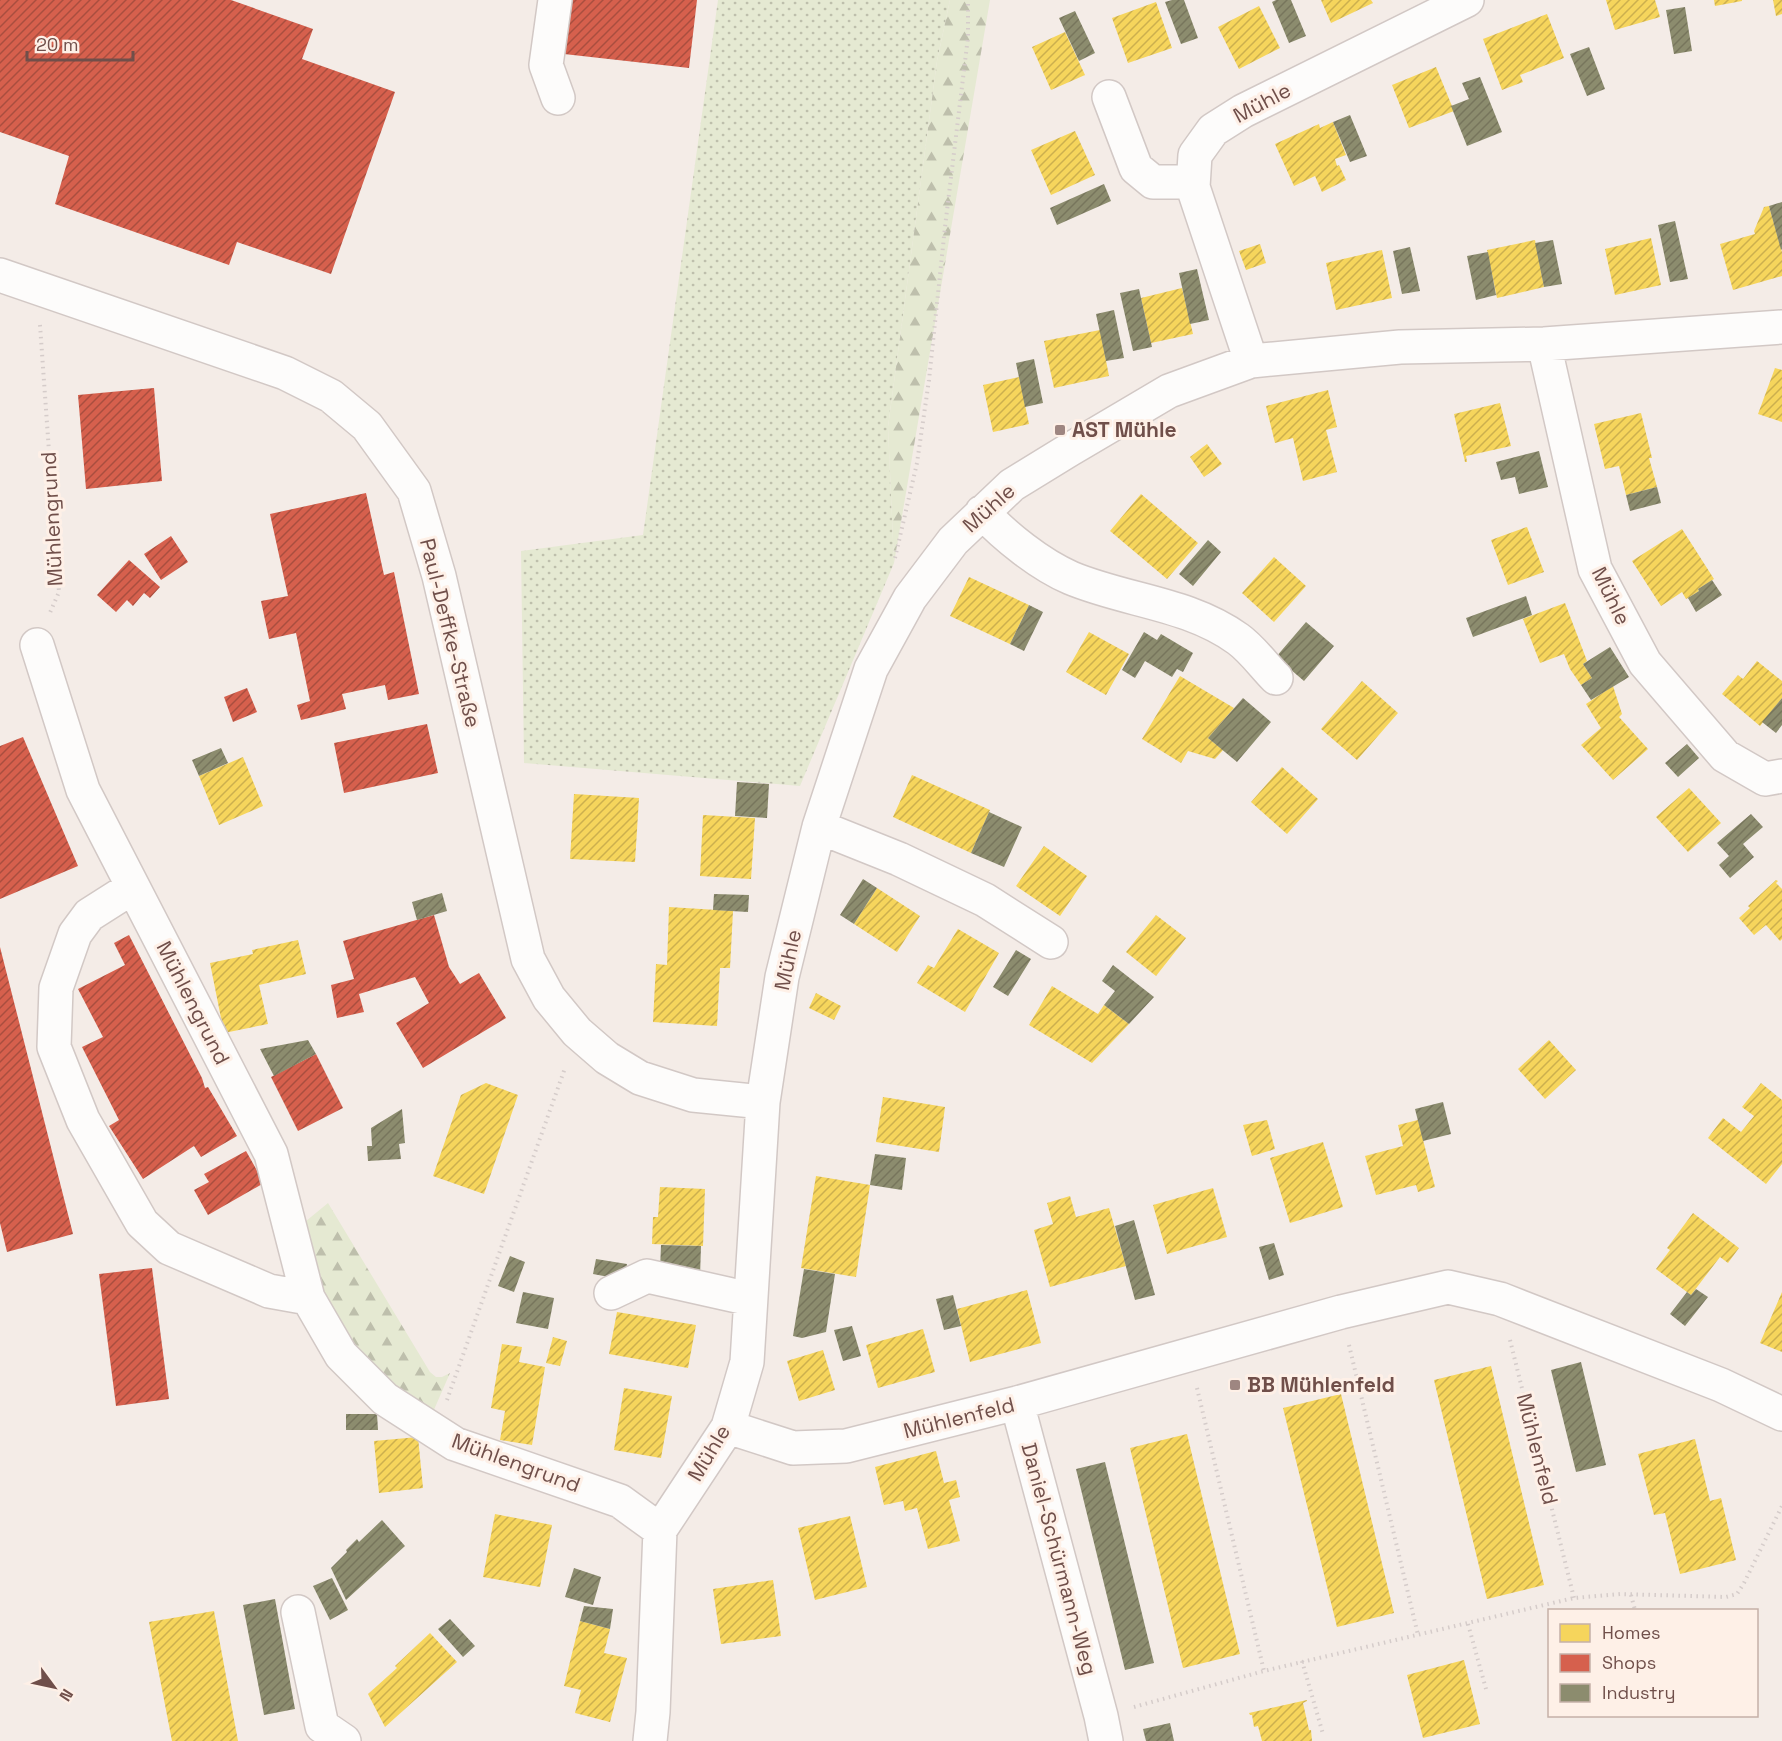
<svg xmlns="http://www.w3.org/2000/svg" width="1782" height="1741" font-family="'Space Grotesk',sans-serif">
  <defs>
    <pattern id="green-dots" width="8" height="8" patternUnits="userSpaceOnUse" patternTransform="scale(1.5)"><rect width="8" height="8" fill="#e5e9d2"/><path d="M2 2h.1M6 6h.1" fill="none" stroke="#bebfac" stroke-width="1.8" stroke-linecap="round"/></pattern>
    <pattern id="forest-firs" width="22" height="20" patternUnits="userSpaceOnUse" patternTransform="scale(1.5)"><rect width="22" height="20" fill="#e5e9d2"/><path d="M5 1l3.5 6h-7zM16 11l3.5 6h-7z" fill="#bebfac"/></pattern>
    <pattern id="homes-hatch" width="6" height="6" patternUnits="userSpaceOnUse" patternTransform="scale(1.5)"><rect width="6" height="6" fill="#f6d55c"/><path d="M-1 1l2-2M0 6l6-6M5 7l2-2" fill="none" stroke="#ccaf4e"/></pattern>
    <pattern id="shops-hatch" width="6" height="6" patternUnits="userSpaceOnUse" patternTransform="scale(1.5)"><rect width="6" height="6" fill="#d6604d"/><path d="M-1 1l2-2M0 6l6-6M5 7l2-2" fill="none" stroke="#a94e3f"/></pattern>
    <pattern id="industry-hatch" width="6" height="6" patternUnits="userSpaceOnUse" patternTransform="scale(1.5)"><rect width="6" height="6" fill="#8c8c6e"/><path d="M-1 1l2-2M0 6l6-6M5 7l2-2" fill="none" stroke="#77755c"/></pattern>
  </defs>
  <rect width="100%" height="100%" fill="#f4ece7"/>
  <path fill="url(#green-dots)" d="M718,0H950L937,61L888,427L894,563L800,786L524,763L521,551L643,535Z"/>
  <path fill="url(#forest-firs)" d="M950,0H990L894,563L888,427L937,61Z
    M328,1203L430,1372L436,1377H442L450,1373L433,1412L393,1387L366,1362L343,1329L318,1289L300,1226Z"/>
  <path fill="url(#homes-hatch)" d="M1321,0H1371L1373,3L1331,23Z
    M1606,0H1655L1660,17L1615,30Z
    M1714,0H1742V1L1715,6Z
    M1773,0H1782V14L1776,16Z
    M1156,2L1172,48L1128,63L1112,18Z
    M1259,6L1280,48L1239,69L1218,27Z
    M1547,14L1564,58L1520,75L1523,82L1502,90L1483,39Z
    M1065,32L1085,75L1051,90L1032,47Z
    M1436,67L1454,111L1409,128L1392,85Z
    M1333,122L1346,155L1335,159L1337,166L1339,165L1346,180L1322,192L1315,176L1294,186L1275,144L1319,124L1320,128Z
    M1075,131L1095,175L1051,195L1031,150Z
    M1769,206L1782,252V276L1733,290L1720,244L1755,234L1754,231L1764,207Z
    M1651,238L1661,285L1615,295L1605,249Z
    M1535,240L1544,287L1497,298L1487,250Z
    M1260,244L1266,263L1246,270L1239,251Z
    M1382,250L1392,298L1336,310L1326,263Z
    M1182,288L1193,334L1151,343L1141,298Z
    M1100,330L1109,376L1054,388L1044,341Z
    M1775,368L1782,370V422L1758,414Z
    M1019,377L1029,424L993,432L983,385Z
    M1328,390L1337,427L1326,430L1337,472L1303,481L1293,438L1275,443L1266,406Z
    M1500,403L1511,446L1466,456L1467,462H1465L1454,414Z
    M1641,413L1652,458H1649L1657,487L1626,495L1619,466L1605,469L1594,424Z
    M1207,444L1222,464L1204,477L1190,457Z
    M1141,494L1198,543L1167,579L1110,531Z
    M1527,527L1544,572L1508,585L1491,540Z
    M1682,529L1714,579L1698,589L1699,591L1688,598L1686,599L1682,592L1661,606L1632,561Z
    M1274,557L1306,586L1274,622L1242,593Z
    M969,577L1029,605L1010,644L950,616Z
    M1565,603L1587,661L1583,664L1592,678L1581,685L1570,669L1564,654L1540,663L1523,619Z
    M1089,632L1129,654L1106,695L1066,672Z
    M1757,661L1782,681V698L1760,726L1722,694L1738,675L1743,679Z
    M1180,676L1234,708L1208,738L1223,750L1215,759L1188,751L1181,763L1142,739Z
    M1362,681L1398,713L1357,760L1321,729Z
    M1613,686L1622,714L1619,717L1648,749L1613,780L1581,745L1601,728L1586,704Z
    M243,757L263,806L219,825L199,776Z
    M1282,767L1318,799L1287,834L1251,802Z
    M912,775L990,810L971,853L893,817Z
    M1689,788L1721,823L1688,852L1656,817Z
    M574,794L639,798L635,862L570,859Z
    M703,815L755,818L751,879L700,876Z
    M1044,846L1087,876L1060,916L1016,886Z
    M1776,880L1778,881L1776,883L1782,889V939L1780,941L1766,925L1754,935L1739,918L1750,908L1748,906Z
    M877,888L920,916L897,952L854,924Z
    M669,907L733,911L730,968H720L717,1026L653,1022L656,964L667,965Z
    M1156,915L1186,938L1156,976L1126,952Z
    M958,929L999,953L965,1012L917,983L928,965L934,968Z
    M298,940L306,974L259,985L268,1024L224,1033L210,963L253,954L252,950Z
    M1052,986L1098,1014L1104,1005L1129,1024L1092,1063L1029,1025Z
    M816,993L841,1006L834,1020L809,1008Z
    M1549,1040L1576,1070L1545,1099L1518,1069Z
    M486,1083L518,1095L484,1194L433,1176L461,1095Z
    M1761,1083L1782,1100V1164L1766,1184L1708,1138L1723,1118L1741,1132L1754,1116L1742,1107Z
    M883,1097L945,1107L939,1152L876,1142Z
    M1267,1120L1275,1149L1252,1156L1243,1125Z
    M1418,1120L1435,1187L1418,1192L1416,1185L1376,1195L1365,1156L1403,1146L1398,1125Z
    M1323,1142L1343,1207L1290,1223L1270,1158Z
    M816,1176L870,1185L856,1277L801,1268Z
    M660,1187L705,1189L703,1246L652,1244L653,1217H658Z
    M1213,1188L1227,1237L1167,1254L1153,1205Z
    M1070,1196L1076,1217L1109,1208L1126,1266L1050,1287L1034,1230L1053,1224L1047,1203Z
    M1693,1213L1739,1248L1728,1263L1720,1257L1691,1295L1656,1269L1670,1250L1667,1248Z
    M1027,1290L1041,1343L970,1362L957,1309Z
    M1782,1292V1352L1760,1343Z
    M617,1312L696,1325L688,1368L609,1354Z
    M923,1329L935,1372L878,1388L866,1345Z
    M553,1337L567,1341L560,1366L546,1363Z
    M502,1344L522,1347L519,1362L545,1367L532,1445L500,1440L505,1411L491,1408Z
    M823,1350L835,1390L799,1401L787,1361Z
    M1491,1366L1544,1585L1487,1599L1434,1380Z
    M624,1388L672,1396L661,1458L614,1450Z
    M1341,1394L1394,1613L1337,1627L1283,1408Z
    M1187,1434L1240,1654L1183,1668L1130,1448Z
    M418,1437L423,1488L379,1493L374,1441Z
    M1695,1439L1710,1501L1721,1498L1736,1560L1680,1574L1665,1513L1654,1515L1638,1454Z
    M936,1451L944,1483L956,1480L960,1497L949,1500L960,1541L928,1549L917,1508L905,1511L903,1501L884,1505L875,1467Z
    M495,1514L552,1525L540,1587L483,1577Z
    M850,1516L867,1587L815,1600L798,1528Z
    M773,1580L781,1636L721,1644L713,1589Z
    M214,1611L238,1741H172L149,1622Z
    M580,1621L610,1629L604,1653L627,1658L610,1722L575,1713L581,1690L564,1686Z
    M430,1633L457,1662L385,1727L368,1694L397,1668L395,1666Z
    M1464,1660L1480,1724L1423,1738L1407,1675Z
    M1307,1700V1701L1303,1703L1309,1730H1311L1312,1741H1262L1258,1726L1254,1727L1252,1715H1250L1249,1713Z"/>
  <path fill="url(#shops-hatch)" d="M0,0H231L313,29L302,59L395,92L331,274L237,242L229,265L55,204L69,156L0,132Z
    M571,0H697L689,68L564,54Z
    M154,388L162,481L86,489L78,395Z
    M366,493L384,575L394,572L419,694L388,700L385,685L342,694L346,709L301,720L297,705L310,701L296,633L269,639L261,601L288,596L270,514Z
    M171,536L188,562L161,580L144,554Z
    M129,560L160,587L150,598L144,593L133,606L127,600L116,612L97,595Z
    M247,688L257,712L233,722L224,697Z
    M427,724L438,773L344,793L334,743Z
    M23,737L78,866L0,899V746Z
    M434,915L449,967L460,984L479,973L506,1018L423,1068L396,1023L429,1003L415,977L359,994L364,1012L337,1018L331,985L354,979L343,941Z
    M129,935L202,1078L205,1088L208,1087L237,1136L201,1157L194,1146L143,1179L109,1126L119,1120L82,1047L103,1037L78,989L125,965L114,943Z
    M0,947L73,1234L7,1252L0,1223Z
    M316,1054L343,1108L298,1131L271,1077Z
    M246,1151L264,1183L208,1215L194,1190L209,1182L204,1174Z
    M152,1268L169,1399L116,1406L99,1274Z"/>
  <path fill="url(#industry-hatch)" d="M1172,0H1184L1198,38L1181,44L1165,2Z
    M1276,0H1291L1306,36L1289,43L1272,2Z
    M1685,7L1692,51L1674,54L1666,10Z
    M1075,11L1095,53L1079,61L1059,18Z
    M1589,47L1605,89L1587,96L1570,54Z
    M1480,77L1502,132L1467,146L1451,106L1469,99L1462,83Z
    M1350,115L1367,156L1350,162L1333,122Z
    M1104,184L1111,201L1057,225L1050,208Z
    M1782,202V249L1781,250L1769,206Z
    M1675,221L1688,279L1670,282L1658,225Z
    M1553,240L1562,284L1544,287L1535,243Z
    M1410,247L1420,291L1402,294L1393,251Z
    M1488,252L1496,295L1476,300L1467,256Z
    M1197,269L1209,320L1190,324L1179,273Z
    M1139,289L1152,347L1133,351L1120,293Z
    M1114,310L1124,358L1106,361L1096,314Z
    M1034,359L1043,403L1025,407L1016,363Z
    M1539,451L1548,487L1519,494L1515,477L1501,480L1496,462Z
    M1657,487L1661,503L1630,511L1626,495Z
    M1208,540L1221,552L1193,586L1179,574Z
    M1712,580L1722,595L1696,612L1688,598L1699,591L1698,589Z
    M1526,596L1532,615L1473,637L1466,618Z
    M1029,605L1043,612L1024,651L1010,644Z
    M1306,622L1334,646L1304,681L1276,657Z
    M1144,632L1157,640L1161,634L1193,653L1183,672L1177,669L1172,677L1145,661L1135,678L1122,670Z
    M1610,647L1629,677L1591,700L1581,685L1592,678L1583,664Z
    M1243,698L1271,722L1237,762L1208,738Z
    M1782,698V725L1776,733L1762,722Z
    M1687,744L1699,758L1678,777L1665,763Z
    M221,748L228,763L199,776L192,760Z
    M737,782L769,784L767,818L735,816Z
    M989,812L1022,827L1004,867L971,853Z
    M1751,814L1763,827L1743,844L1754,857L1730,878L1719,865L1729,856L1717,843Z
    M863,879L877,888L854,924L840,915Z
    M442,893L447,911L417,920L412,902Z
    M714,894L749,895L748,912L713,910Z
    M1016,950L1031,959L1008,996L993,987Z
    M1113,965L1154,997L1129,1024L1104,1005L1115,991L1102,981Z
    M308,1040L316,1054L274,1076L260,1049Z
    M1443,1102L1451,1134L1423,1141L1415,1109Z
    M402,1109L405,1143L399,1144L401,1159L368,1161L367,1146H372L371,1128Z
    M875,1154L906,1158L902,1190L870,1185Z
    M1134,1220L1155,1295L1135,1300L1115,1226Z
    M1274,1243L1284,1275L1269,1280L1259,1247Z
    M661,1245L701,1246L700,1277L660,1270Z
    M510,1256L525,1262L514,1292L498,1286Z
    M596,1259L627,1264L625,1280L593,1274Z
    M804,1269L835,1274L826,1332L802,1338L793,1336Z
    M1696,1289L1708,1297L1685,1326L1670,1314L1687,1292L1691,1295Z
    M523,1292L554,1298L548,1329L516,1323Z
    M953,1295L961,1326L944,1330L936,1299Z
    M852,1326L861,1356L843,1361L834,1330Z
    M1581,1362L1606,1465L1576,1472L1551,1370Z
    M346,1414H377L378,1430H346Z
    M1105,1462L1154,1663L1125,1670L1076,1469Z
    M382,1520L405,1546L346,1600L331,1568L347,1552L346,1550L357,1539L359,1542Z
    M574,1568L601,1577L593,1605L565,1597Z
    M332,1578L348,1610L330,1620L313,1586Z
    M275,1599L295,1709L264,1715L243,1605Z
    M584,1606L613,1609L610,1629L580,1621Z
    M450,1619L475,1646L463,1657L438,1629Z
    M1170,1723L1174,1741H1146L1143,1729Z"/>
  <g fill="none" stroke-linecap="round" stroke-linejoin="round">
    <defs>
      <path id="minor" d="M555,0L546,65L558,98
        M1109,97L1136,168L1153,182H1193
        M0,275L285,373L331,396L367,426L414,491L439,576L528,959L549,998L577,1032L607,1058L640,1078L693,1095L763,1102
        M1544,344L1595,569L1645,663L1725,756L1765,779L1782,776
        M1251,361L1193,187L1195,155L1213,130L1243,111L1467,0
        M982,512C1006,537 1039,564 1071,578C1126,601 1188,603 1238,639C1252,649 1264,666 1276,678
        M37,645L83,790L271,1154L308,1298L341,1355L385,1399L455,1444L620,1501L660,1530
        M819,827L899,859L985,900L1051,942
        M133,887L89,915L75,934L56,988L54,1047L83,1120L142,1223L169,1248L269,1291L308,1298
        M611,1293L647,1276L750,1299
        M1017,1403L1101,1716L1106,1741
        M728,1427L793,1448L846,1446L1017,1403L1341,1312L1448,1287L1500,1299L1721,1385L1782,1414
        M298,1612L322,1726L344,1741
        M650,1741L653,1712L660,1530L728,1427L747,1362L763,1102L782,977L819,827L871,669L910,598L953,541L1012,485L1069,450L1169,391L1251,361L1400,347L1544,344L1782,327"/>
    </defs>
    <use href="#minor" stroke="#d2c8c5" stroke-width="36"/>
    <path stroke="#d5ccca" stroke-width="4" stroke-dasharray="1.5 4.5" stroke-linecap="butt" d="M40,325L59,592L49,615
      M895,558L917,463L929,380L945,227L968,37V0
      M1510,1340L1574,1598
      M1349,1345L1418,1635
      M1197,1388L1264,1671
      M447,1400L565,1068
      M1631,1595L1635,1610
      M1468,1624L1486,1689
      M1302,1661L1323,1734
      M1134,1707L1264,1671L1574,1598L1620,1594L1726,1597L1737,1594L1744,1583L1782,1506"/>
    <use href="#minor" stroke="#fdfcfb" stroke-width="33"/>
  </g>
  <g fill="#9e8681" stroke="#fef0e7" stroke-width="2">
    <rect x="1054" y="424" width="12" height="12" rx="3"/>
    <rect x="1229" y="1379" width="12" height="12" rx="3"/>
  </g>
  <g text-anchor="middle" stroke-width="6" stroke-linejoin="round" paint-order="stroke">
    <g font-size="21" fill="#704f4a" stroke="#fef0e7">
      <text transform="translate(1262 103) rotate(-28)" y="7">Mühle</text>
      <text transform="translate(989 508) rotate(-42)" y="7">Mühle</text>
      <text transform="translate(52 519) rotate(-93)" y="7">Mühlengrund</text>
      <text transform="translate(1611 596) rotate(64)" y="7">Mühle</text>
      <text transform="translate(450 633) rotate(76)" y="7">Paul-Deffke-Straße</text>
      <text transform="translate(788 960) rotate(-78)" y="7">Mühle</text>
      <text transform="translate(193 1003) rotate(63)" y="7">Mühlengrund</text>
      <text transform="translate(959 1418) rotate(-14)" y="7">Mühlenfeld</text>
      <text transform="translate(1537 1449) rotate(76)" y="7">Mühlenfeld</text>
      <text transform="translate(709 1453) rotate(-59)" y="7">Mühle</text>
      <text transform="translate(516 1463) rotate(20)" y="7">Mühlengrund</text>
      <text transform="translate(1059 1559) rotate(75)" y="7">Daniel-Schürmann-Weg</text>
    </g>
    <g font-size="21" font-weight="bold" fill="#704f4a" stroke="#fef0e7" text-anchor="start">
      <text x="1072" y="437">AST Mühle</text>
      <text x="1247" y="1392">BB Mühlenfeld</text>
    </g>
  </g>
  <rect x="1548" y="1609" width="210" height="108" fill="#fef0e7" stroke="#c5b0a8" stroke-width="1.5"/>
  <rect x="1560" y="1624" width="30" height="18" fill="#f6d55c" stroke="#c5b0a8" stroke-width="1.5"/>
  <text x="1602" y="1639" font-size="18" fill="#704f4a">Homes</text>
  <rect x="1560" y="1654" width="30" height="18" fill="#d6604d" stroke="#c5b0a8" stroke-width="1.5"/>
  <text x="1602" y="1669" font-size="18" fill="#704f4a">Shops</text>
  <rect x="1560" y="1684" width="30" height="18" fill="#8c8c6e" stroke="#c5b0a8" stroke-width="1.5"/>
  <text x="1602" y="1699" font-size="18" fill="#704f4a">Industry</text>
  <g transform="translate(54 1687) rotate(123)" stroke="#fef0e7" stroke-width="4.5" paint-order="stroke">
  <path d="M0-4.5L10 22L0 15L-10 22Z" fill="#704f4a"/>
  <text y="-9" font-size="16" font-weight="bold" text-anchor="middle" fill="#704f4a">N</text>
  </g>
  <path d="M27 51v9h106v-9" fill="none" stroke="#704f4a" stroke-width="3"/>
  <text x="36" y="51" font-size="18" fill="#704f4a" stroke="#fef0e7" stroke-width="4.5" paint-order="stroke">20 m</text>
</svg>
